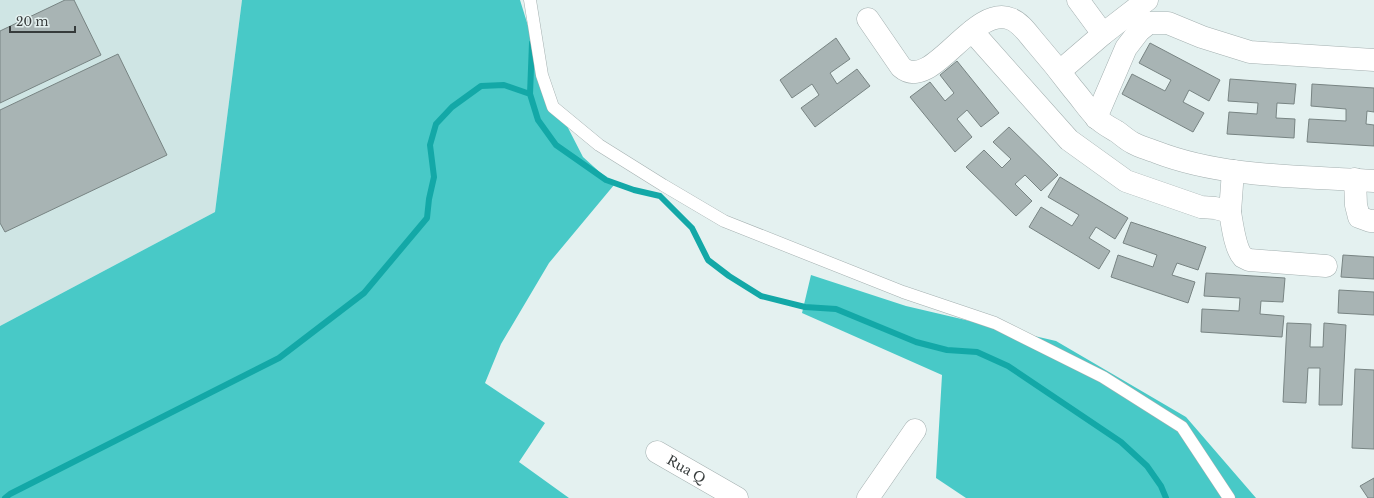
<svg xmlns="http://www.w3.org/2000/svg" width="1374" height="498" font-family="'Libre Baskerville',serif">
  <rect width="100%" height="100%" fill="#e4f1f0"/>
  <path fill="#cfe5e4" d="M0,0H242L215,212L0,326Z"/>
  <path fill="#48c9c7" d="M242,0H520L547,87L583,157L614,185L549,263L501,344L485,383L545,423L519,462L569,498H0V326L215,212Z
    M811,275L906,306L1056,341L1186,417L1256,498H966L936,478L942,375L802,313Z"/>
  <g fill="none" stroke-linecap="round" stroke-linejoin="round">
    <path stroke="#13a8a7" stroke-width="6" d="M532,43L530,94L538,120L556,145L606,180L634,190L660,196L692,228L708,260L729,276L761,296L805,307L836,309L916,342L947,350L977,352L1008,366L1121,442L1147,466L1161,486L1166,498
      M5,498L10,494L279,358L364,293L427,218L429,199L434,177L430,145L436,124L452,107L481,86L504,85L530,94"/>
  </g>
  <path fill="#a8b4b4" stroke="#788483" d="M65,0H74L101,55L0,103V31Z
    M836,38L850,59L830,73L837,84L857,69L870,86L815,127L801,108L819,95L812,84L792,98L780,80Z
    M1150,43L1220,80L1209,101L1189,90L1183,102L1204,113L1193,132L1122,94L1132,74L1165,91L1171,80L1139,63Z
    M118,54L167,155L5,232L0,223V110Z
    M957,61L999,113L981,127L967,110L957,119L972,137L955,152L910,97L930,82L945,101L954,93L940,75Z
    M1230,79L1296,84L1294,104L1277,103L1276,118L1295,119L1294,138L1227,134L1229,112L1257,114L1258,103L1228,101Z
    M1312,84L1374,88V112L1367,111L1366,124L1374,125V146L1307,142L1309,119L1346,121V109L1311,106Z
    M1009,127L1058,175L1041,191L1025,175L1015,184L1032,201L1016,216L966,167L984,150L1002,168L1011,159L993,142Z
    M1060,177L1128,218L1115,239L1096,227L1089,238L1110,251L1099,269L1029,227L1041,207L1072,226L1079,215L1048,197Z
    M1131,222L1206,247L1198,270L1177,263L1172,275L1195,282L1188,303L1111,277L1118,255L1153,267L1157,255L1123,243Z
    M1343,255L1374,257V279L1341,277Z
    M1206,273L1285,278L1283,302L1261,301L1260,314L1284,316L1282,337L1201,332L1202,309L1239,311L1240,298L1204,296Z
    M1339,290L1374,292V315L1338,313Z
    M1287,323L1311,324L1310,347H1323L1324,323L1346,325L1342,405H1319L1320,368H1308L1306,403L1283,402Z
    M1355,369L1374,370V449L1352,448Z
    M1374,478V498H1368L1360,486Z"/>
  <g fill="none" stroke-linecap="round" stroke-linejoin="round">
    <defs>
      <path id="lane" d="M530,0L542,75L553,107L599,145L663,185L724,221L903,292L995,323L1103,377L1182,427L1229,498"/>
      <g id="street">
        <path d="M1078,0L1103,34"/>
        <path d="M868,19L901,67C932,94 973,3 1011,19C1021,23 1028,34 1035,42C1048,57 1061,73 1073,89C1081,98 1088,109 1096,117C1101,123 1109,127 1116,131C1122,135 1127,140 1133,143C1140,147 1149,149 1156,152C1223,178 1302,176 1374,181"/>
        <path d="M972,31L1069,140L1126,181L1201,207L1215,208L1230,212L1233,171"/>
        <path d="M1060,71L1103,34L1147,0"/>
        <path d="M1096,118L1126,48L1139,31L1149,23H1168L1202,37L1250,52L1374,60"/>
        <path d="M1355,179L1356,205L1359,217L1370,221H1374"/>
        <path d="M1230,212C1232,223 1235,249 1243,257C1245,258 1247,259 1249,260L1326,266"/>
        <path id="s1" d="M657,452L737,498"/>
        <path d="M868,498L915,430"/>
      </g>
    </defs>
    <use href="#lane" stroke="#a4b0b0" stroke-width="13"/>
    <use href="#street" stroke="#a4b0b0" stroke-width="23"/>
    <use href="#lane" stroke="#fff" stroke-width="12"/>
    <use href="#street" stroke="#fff" stroke-width="22"/>
  </g>
  <g text-anchor="middle" stroke-width="3" stroke-linejoin="round" paint-order="stroke">
    <g font-size="13" fill="#363b3b" stroke="#e4f1f0">
      <text dy="5" stroke="none"><textPath href="#s1" startOffset="34">Rua Q</textPath></text>
    </g>
  </g>
  <path d="M10 26v6h65v-6" fill="none" stroke="#363b3b" stroke-width="2"/>
  <text x="16" y="26" font-size="12" fill="#363b3b" stroke="#e4f1f0" stroke-width="3" paint-order="stroke">20 m</text>
</svg>
